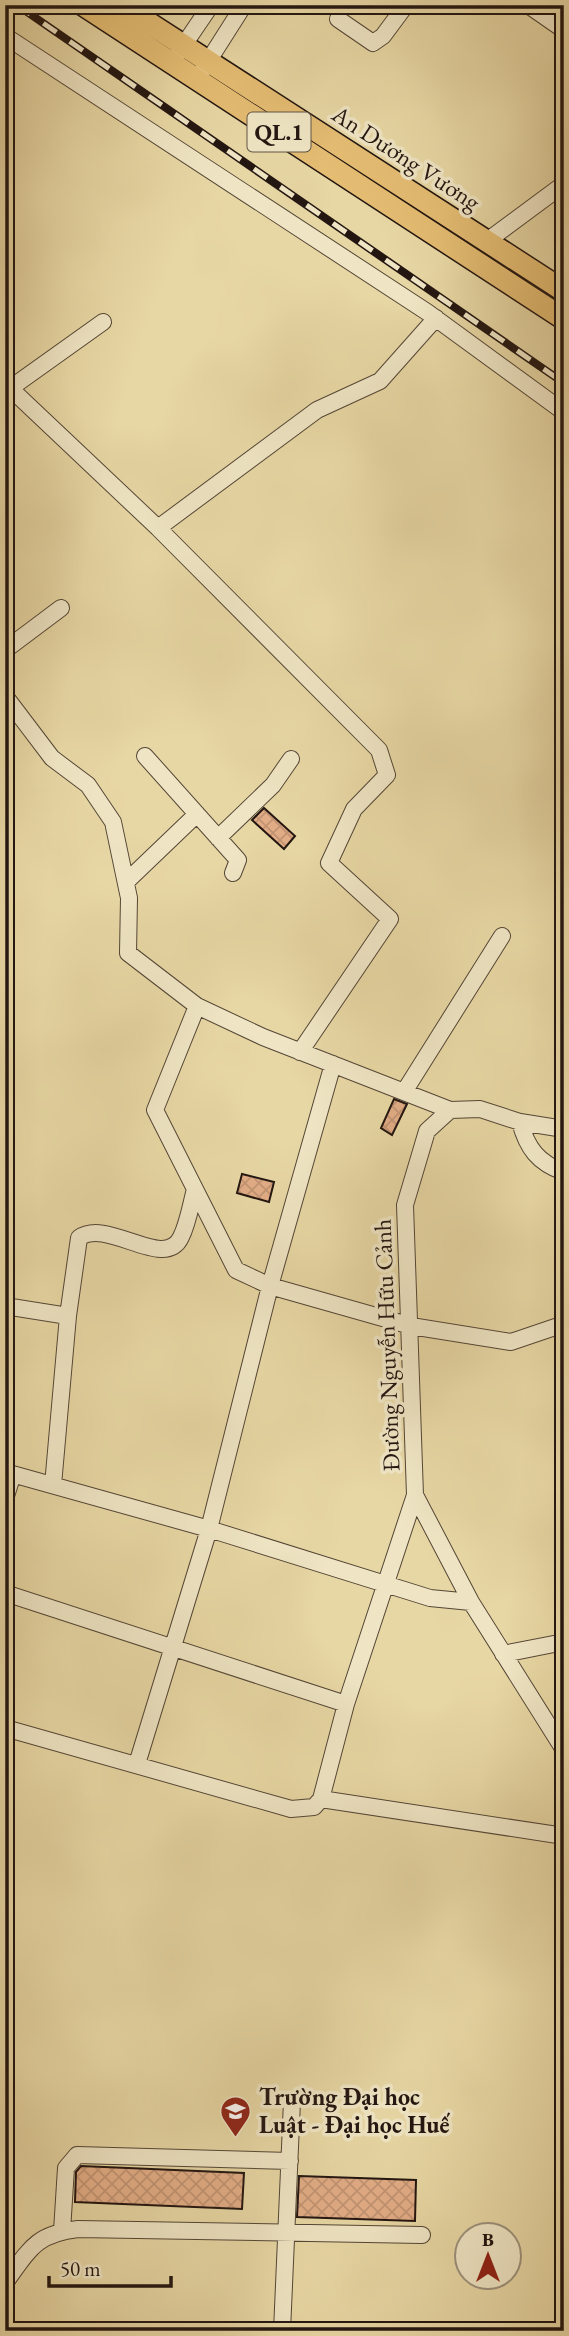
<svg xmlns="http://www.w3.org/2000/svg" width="569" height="2336" font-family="'EB Garamond',serif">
  <defs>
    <pattern id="building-cross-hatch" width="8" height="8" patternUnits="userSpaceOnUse" patternTransform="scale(1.75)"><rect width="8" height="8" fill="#e2ad86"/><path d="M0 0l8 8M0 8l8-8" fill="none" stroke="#c29473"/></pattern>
  </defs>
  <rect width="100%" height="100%" fill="#e7d7a4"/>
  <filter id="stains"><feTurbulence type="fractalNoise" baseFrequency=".00286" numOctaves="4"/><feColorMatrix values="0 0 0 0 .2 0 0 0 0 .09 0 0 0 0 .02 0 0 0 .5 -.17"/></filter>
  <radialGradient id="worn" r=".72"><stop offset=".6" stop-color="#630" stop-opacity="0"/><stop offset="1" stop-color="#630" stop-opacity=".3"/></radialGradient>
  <path fill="url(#building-cross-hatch)" stroke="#231611" stroke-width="2" d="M264,808L295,836L284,849L252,820Z
    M394,1099L407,1104L392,1135L381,1128Z
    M242,1174L274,1182L269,1202L237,1193Z
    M81,2166L244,2173L242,2209L75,2202L76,2172Z
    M299,2176L416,2180L415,2221L297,2217Z"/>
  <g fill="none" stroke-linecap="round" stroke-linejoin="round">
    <defs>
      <path id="minor" d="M528,5L564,30
        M338,19L373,43L383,36L406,5
        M5,36L427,312L564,412
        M179,52L211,5
        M202,71L244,5
        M487,241L564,184
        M11,389L158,528L379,750L387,775L354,809L329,863L390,919L300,1052
        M5,392L103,322
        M158,528L317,410L380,381L436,318
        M5,650L61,608
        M5,696L52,758L88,785L113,822L129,898L128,953L197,1006L263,1037L450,1110L480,1109L520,1122C527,1148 538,1163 564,1172
        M145,756L238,860L233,873
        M218,838L273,785L291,759
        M126,882L197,814
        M197,1006L155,1110L236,1270L270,1286L411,1326L511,1342L564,1324
        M404,1092L502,936
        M450,1110L427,1131L405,1205L415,1495L471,1602L564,1750
        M520,1122L564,1129
        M5,1306L68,1316
        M5,1472L209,1529L430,1598L471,1602
        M53,1485L68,1316L79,1238C107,1217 165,1272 181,1237C188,1223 191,1204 195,1189
        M5,1499L13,1474
        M5,1593L346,1704
        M503,1654L564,1642
        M5,1728L291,1809L314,1807L321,1799L346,1704L415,1495
        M137,1764L209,1529L270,1286L333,1064
        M321,1799L564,1836
        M62,2231L66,2168L77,2155L290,2161
        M5,2283C29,2250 35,2234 78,2229L422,2235
        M282,2331L292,2101"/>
      <path id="major" d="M83,5L564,319
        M121,5L564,291"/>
    </defs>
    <use href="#minor" stroke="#544636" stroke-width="18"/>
    <use href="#major" stroke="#231611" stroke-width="24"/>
    <use href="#minor" stroke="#efe5c4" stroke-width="16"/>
    <use href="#major" stroke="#e4bc72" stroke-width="21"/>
    <defs>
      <path id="rail" d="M17,5L564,383"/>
    </defs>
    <use href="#rail" stroke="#231611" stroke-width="8"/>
    <use href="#rail" stroke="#efe5c4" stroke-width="5" stroke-dasharray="16" stroke-linecap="butt"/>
  </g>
  <defs>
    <symbol id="university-pin" viewBox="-11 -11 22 30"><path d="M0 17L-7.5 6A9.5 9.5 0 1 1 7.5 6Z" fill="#8f2418" stroke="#efe5c4"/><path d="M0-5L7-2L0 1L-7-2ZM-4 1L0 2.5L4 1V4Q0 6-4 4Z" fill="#fff"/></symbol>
  </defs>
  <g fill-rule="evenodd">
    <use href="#university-pin" x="218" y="2094" width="35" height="47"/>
  </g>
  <g text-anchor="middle" stroke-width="7" stroke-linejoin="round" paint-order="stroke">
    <rect fill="#efe5c4" stroke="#605447" stroke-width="2" x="247.5" y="112.5" width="63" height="39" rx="5"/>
    <g font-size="23" font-weight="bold" fill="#231611">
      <text x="279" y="140">QL.1</text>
    </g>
    <g font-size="24" fill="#231611" stroke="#efe5c4">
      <text transform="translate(406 158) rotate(33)" y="8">An Dương Vương</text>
      <text transform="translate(387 1345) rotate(-92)" y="8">Đường Nguyễn Hữu Cảnh</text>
    </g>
    <g font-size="24" font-weight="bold" fill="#231611" stroke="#efe5c4" text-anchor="start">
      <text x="259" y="2105">Trường Đại học<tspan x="259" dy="28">Luật - Đại học Huế</tspan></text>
    </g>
  </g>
  <rect width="569" height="2336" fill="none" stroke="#e7d7a4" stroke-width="28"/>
  <rect x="7" y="7" width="555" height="2322" fill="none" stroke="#231611" stroke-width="3.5"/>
  <rect x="14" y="14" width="541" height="2308" fill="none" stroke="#231611" stroke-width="2"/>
  <g transform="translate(488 2256)"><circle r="33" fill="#efe5c4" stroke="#9d927c" stroke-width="2"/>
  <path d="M0-5L12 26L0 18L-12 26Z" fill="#8f2418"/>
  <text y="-10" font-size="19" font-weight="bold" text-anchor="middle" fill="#231611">B</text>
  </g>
  <path d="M49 2276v10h122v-10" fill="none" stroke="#231611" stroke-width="3.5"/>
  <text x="60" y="2276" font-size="21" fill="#231611" stroke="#efe5c4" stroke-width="5" paint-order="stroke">50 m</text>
  <rect width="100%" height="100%" filter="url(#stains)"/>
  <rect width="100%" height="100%" fill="url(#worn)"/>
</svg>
